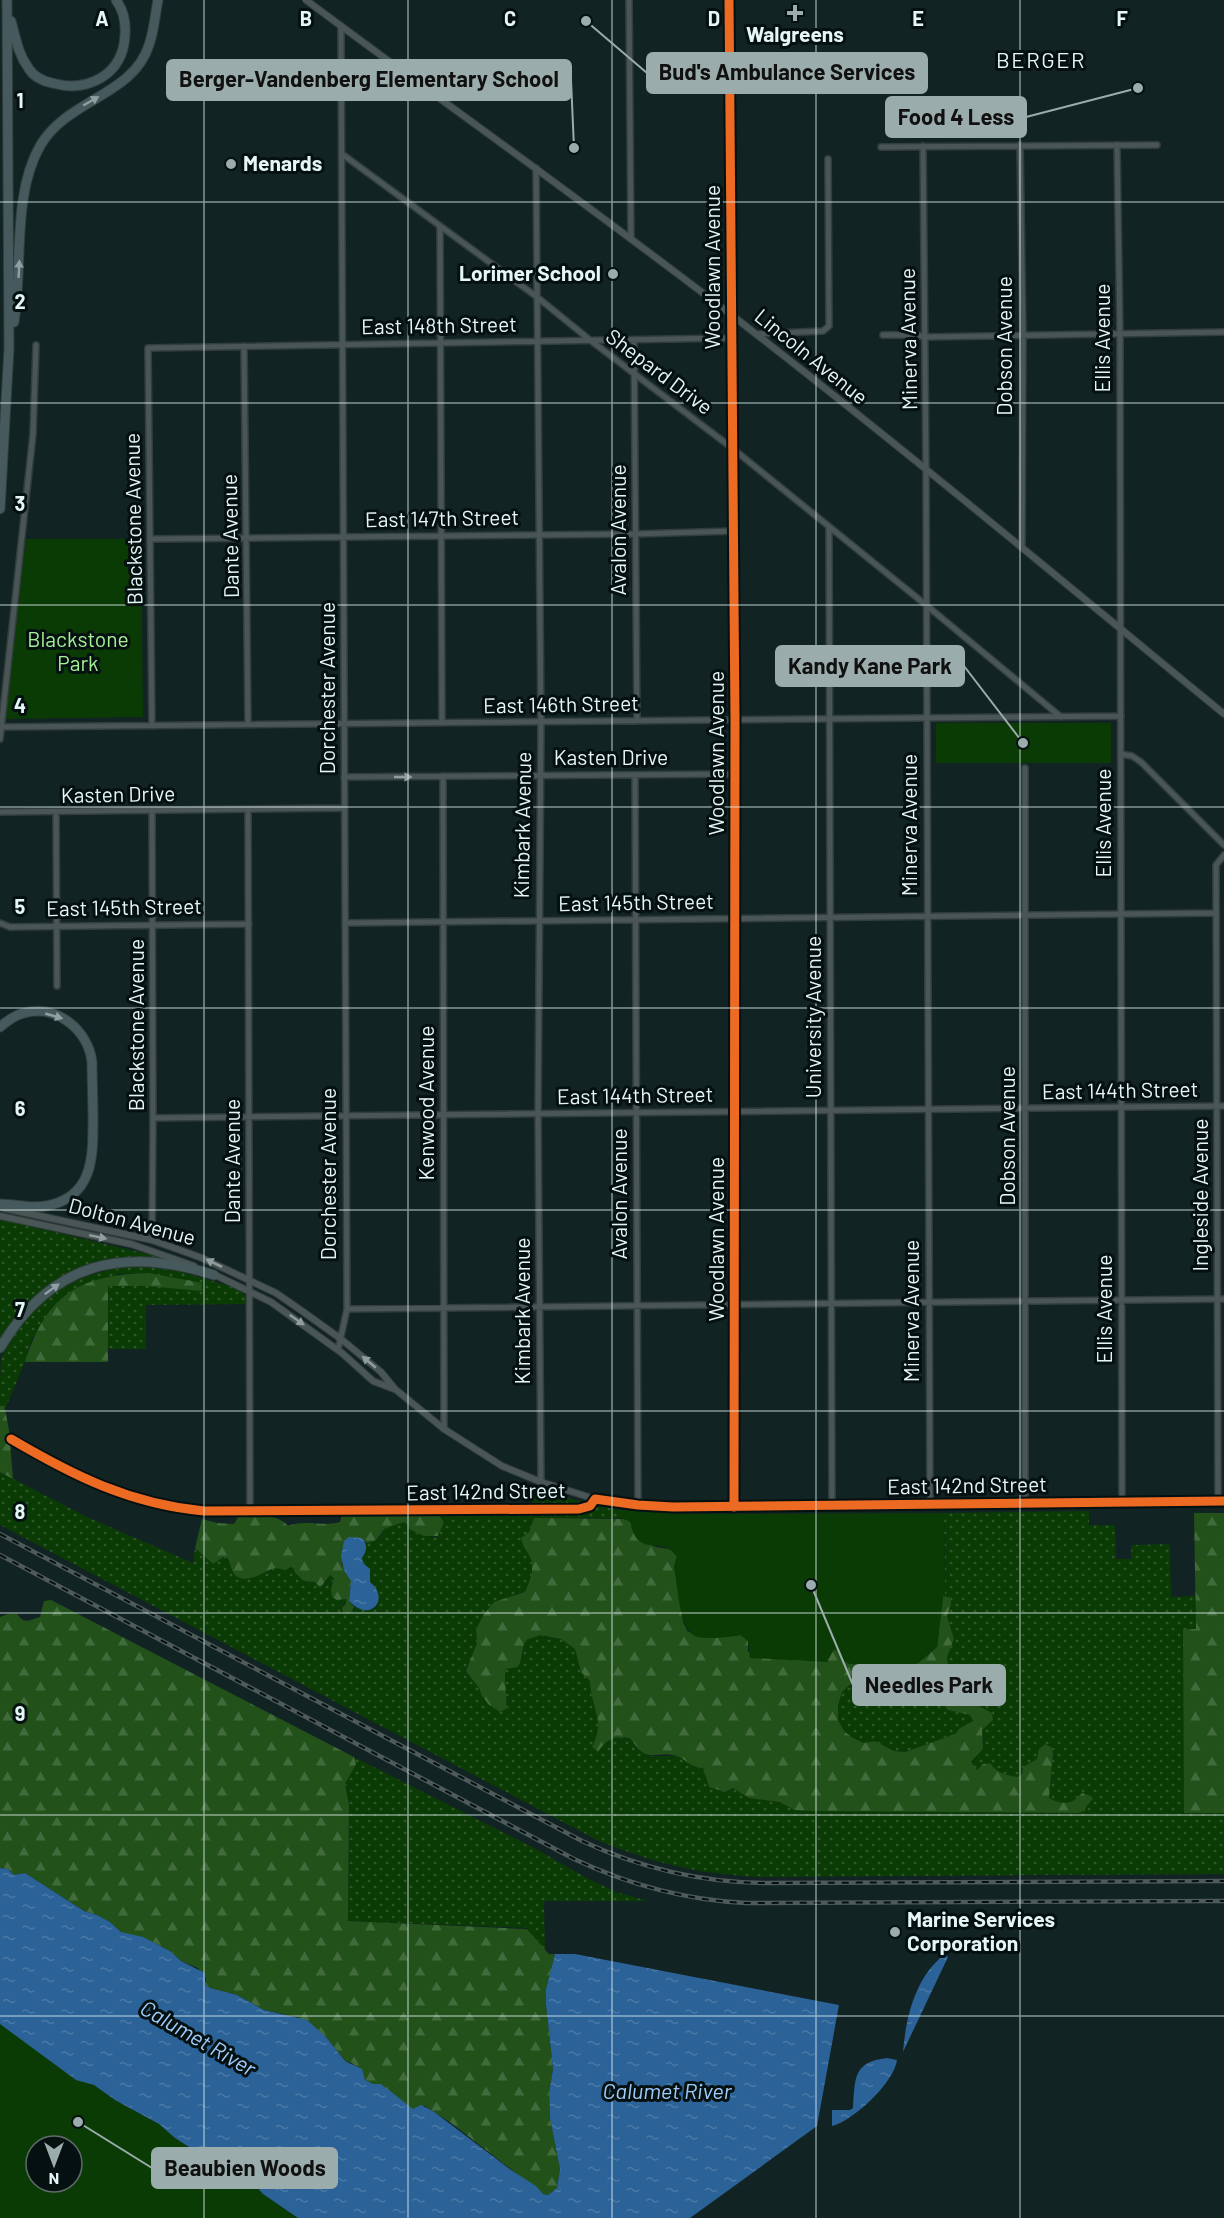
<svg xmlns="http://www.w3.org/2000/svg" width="1224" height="2218" font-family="Barlow,sans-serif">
  <defs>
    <pattern id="grass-dots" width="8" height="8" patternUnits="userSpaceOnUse" patternTransform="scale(1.5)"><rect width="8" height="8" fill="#0b3b05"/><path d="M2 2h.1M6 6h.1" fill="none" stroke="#2e582a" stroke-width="1.8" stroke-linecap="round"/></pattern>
    <pattern id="forest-firs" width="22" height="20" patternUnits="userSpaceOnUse" patternTransform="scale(1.5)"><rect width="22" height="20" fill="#22511a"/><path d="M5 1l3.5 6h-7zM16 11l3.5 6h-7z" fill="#426b3c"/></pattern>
    <pattern id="water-ripples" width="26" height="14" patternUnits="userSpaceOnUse" patternTransform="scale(1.5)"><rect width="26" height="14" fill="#2b6297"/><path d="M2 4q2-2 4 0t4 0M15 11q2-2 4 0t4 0" fill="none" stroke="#4a79a6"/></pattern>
  </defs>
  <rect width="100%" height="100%" fill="#122323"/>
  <path fill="url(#grass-dots)" d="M0,1219L160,1257L159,1259C88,1250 38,1283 0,1340Z
    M135,1266L179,1271L239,1289L245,1296V1304L146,1305V1349H108V1286L202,1284L149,1273L118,1274L32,1338L25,1362L5,1409L0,1405C0,1391 0,1372 1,1359C4,1350 10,1342 14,1334C41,1290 86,1271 135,1266Z
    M0,1472L87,1517L193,1563L195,1548L213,1564L225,1556C232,1561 229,1570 236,1576C247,1584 261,1573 272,1569C276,1567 281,1569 285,1570L290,1567L295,1569V1573L304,1581L315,1582L320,1588L325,1583L329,1575L334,1577L331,1589L332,1597L337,1600L346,1599L342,1608L343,1613L349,1614L354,1607L366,1611L376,1607C380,1599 377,1588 370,1582V1569L363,1563L362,1558L366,1551V1543L378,1539L386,1528L404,1522L408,1525L409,1529L424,1536L437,1537L444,1522L440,1517L441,1515L437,1513L585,1511L597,1506L621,1510V1518H534L529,1532L521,1539C523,1548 527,1549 530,1557C535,1569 530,1581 525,1592L494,1602L484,1614L476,1629L477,1643L466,1671L479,1688L482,1696L489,1705L500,1712L506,1709C508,1695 503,1682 506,1669L518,1667C523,1658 521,1649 526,1640L541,1635L561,1639L575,1649L581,1672L590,1681C591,1710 606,1719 592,1747L598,1751C608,1737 613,1736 630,1738L636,1747L649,1756H678L696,1767L703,1768L709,1787L725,1792L733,1788L749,1798L780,1802L794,1810L811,1811L1078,1813L1085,1811L1086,1807L1093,1800L1090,1796L1082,1794C1071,1805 1062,1805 1049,1798L1053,1753L1051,1747L1045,1744L1039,1749L1037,1759L1023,1767L1022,1774L1017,1777C1006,1775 997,1773 990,1763L983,1764L977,1770L971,1763L983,1749L982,1730L993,1720L992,1713L975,1704L956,1702L948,1699V1692L955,1685L952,1678L943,1682L941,1702L948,1710L970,1715L973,1722L960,1728L955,1734L905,1752L894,1751L875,1741L864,1743L853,1738L844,1731L838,1720V1706L842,1692L853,1682L867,1676L882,1671H898L928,1677L945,1673L948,1664L947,1657L954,1639L947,1616L951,1605V1599L945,1596L944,1513L1089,1511V1525H1115L1116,1559H1131V1545L1170,1544L1171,1597L1195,1596L1196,1629L1183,1630L1184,1813H1224V1874L765,1877C703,1875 655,1864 597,1840L0,1525Z
    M527,1485L582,1502V1505L532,1506V1496L527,1493Z
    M354,1757L536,1849L585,1877L616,1892L648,1901H544L545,1950L527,1928L348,1921L349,1805L345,1784L356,1764Z"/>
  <path fill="url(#forest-firs)" d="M149,1273L202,1283V1291L146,1286H108V1362H25C47,1294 79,1275 149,1273Z
    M0,1405L5,1409L9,1430L13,1479L0,1472Z
    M437,1513L441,1515L440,1517L444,1522L438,1536H424L409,1529L408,1525L404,1522L386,1528C378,1535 379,1542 366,1543L362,1538L342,1548V1564L351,1581L349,1601L354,1607L349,1614L343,1613L342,1608L346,1603V1599L337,1600L332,1597L331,1589L334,1578L330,1575L320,1588L315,1582L304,1581L295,1573L294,1569L291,1567L285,1570C281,1569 276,1567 272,1569C261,1573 248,1584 236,1576C229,1570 232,1561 225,1556L213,1564L195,1548L202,1519L217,1523L234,1524L238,1517C255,1517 277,1512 288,1526C305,1519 323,1527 340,1522L342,1515Z
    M1194,1513H1224V1813H1184L1183,1629H1196Z
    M534,1518L627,1519L631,1523L632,1529C638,1534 645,1542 652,1545C662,1551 670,1544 677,1557L674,1566L683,1622L688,1632L741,1635L748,1641V1652L830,1655L834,1649L840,1652L850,1664L909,1665L918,1663L937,1647L943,1596L951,1598V1605L947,1616L954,1639L947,1657L948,1664L945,1673L928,1677L898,1671H882L867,1676L853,1682L842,1692L838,1706V1720L844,1731L853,1738L864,1743L875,1741L894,1751L905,1752L955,1734L960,1728L973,1721L970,1715L948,1710L941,1702L943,1682L952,1678L955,1685L948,1692V1699L956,1702L975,1704L992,1713L993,1720L982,1730L983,1749L971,1762L977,1770L983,1764L990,1763C997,1773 1006,1775 1017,1777L1022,1774L1023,1767L1037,1759L1039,1749L1045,1744L1051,1747L1053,1753L1049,1798C1062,1805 1072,1805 1082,1793L1091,1796L1093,1799L1086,1807L1085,1811L1078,1813L811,1811L794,1810L780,1802L749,1798L733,1788L725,1792L709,1787L703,1768C689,1767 687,1760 677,1756C653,1749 650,1767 630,1738C615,1736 607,1738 598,1752L592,1747C606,1719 591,1710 590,1681L581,1672L575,1649L561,1639L541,1635L526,1640C521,1649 523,1658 518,1667L506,1669C503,1682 508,1695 506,1709L500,1712L489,1705L482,1696L479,1688L466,1671L477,1643L476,1629L484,1614L494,1602L525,1592C530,1581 535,1568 530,1557C526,1549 523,1548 521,1538L529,1532Z
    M51,1600L354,1757L356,1764L345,1784L349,1805L348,1921L527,1929L549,1954H555L546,1989V2005L553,2069L549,2093L550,2118L560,2169L557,2188L548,2195L543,2194L451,2123L425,2106L413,2109L365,2080L363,2074L352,2063L345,2061L326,2037L297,2017L264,2010L237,1995L210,1988L205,1984L206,1979L198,1968L181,1961L170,1951L157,1944L121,1932L110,1922L97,1915L84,1911L25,1873L14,1875L8,1869L0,1868V1617L8,1614H17C25,1625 29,1620 40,1617L44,1601Z"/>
  <path fill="#0b3b05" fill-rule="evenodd" d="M26,539H141L143,717L4,719Z
    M936,723H1111V763H936Z
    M621,1510L680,1514L944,1513L945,1596H943L937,1647L918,1663L909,1665L850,1664L843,1661L840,1652L834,1649L827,1662L750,1658L748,1641L741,1635C731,1637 704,1640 695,1636C678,1628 678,1583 674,1566L677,1557C664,1534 636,1560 631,1522L621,1518Z
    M0,2023L76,2079L94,2085L115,2100L159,2124L175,2138L228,2172L256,2186L263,2194L298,2218H0ZM36,2146H72V2182H36Z"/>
  <path fill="url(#water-ripples)" d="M349,1537L362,1538C368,1545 367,1551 362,1558L363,1563L370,1569V1582C391,1599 370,1624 349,1601L351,1581L344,1570L341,1556L344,1541Z
    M0,1868L8,1869L14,1875L25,1873L84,1911L97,1915L110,1922L121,1932L143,1937L170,1951L181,1961L205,1973V1984L210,1988L237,1995L264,2010L307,2020L326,2037L345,2061L362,2069L365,2080L373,2084H381L413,2109L421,2105L433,2111L511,2170L536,2186L543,2194L548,2195L557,2188L560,2169L550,2118L549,2093L553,2069L546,2005V1989L555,1954H575L839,2005L817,2126L690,2218H298L263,2194L256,2186L228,2172L175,2138L159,2124L115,2100L94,2085L76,2080L0,2024Z
    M945,1954L948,1957L903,2052C906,2017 915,1977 945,1954Z
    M887,2058L897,2060C894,2083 853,2121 832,2126V2110H850L853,2108C855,2078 853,2062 887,2058Z"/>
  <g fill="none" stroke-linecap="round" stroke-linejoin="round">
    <defs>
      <path id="minor" d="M629,0L631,239
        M729,0L735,720L734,1507
        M1020,145L1023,336L1022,547
        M1117,145L1120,335L1122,1502
        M923,146L926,471L930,1504
        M881,147L1157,145
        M342,154L537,297L590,340L732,448L926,605L1061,717
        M536,168L541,722L538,1114L541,1482
        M440,228L442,723
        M756,334L823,331L829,326L828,159
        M883,335H917L925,337L1224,332
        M634,340L637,721
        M244,346L248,725
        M829,528L832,1506
        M151,539L635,534L733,531
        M152,726L148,348L731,338
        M1,727L1121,716
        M0,739L33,434L36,345
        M1121,754L1132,756L1141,762L1224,845
        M1025,768V1503
        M635,775L638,1505
        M443,776L444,1429
        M344,777L735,774
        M248,810L250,1512
        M152,811L153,1118L152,1240
        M0,812L344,808
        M56,812L57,986
        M0,923L10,927L249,924
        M345,923L1216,913
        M153,1118L1224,1106
        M347,1309L1224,1299
        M338,1350L347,1309L341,26
        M11,1439C83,1482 141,1508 226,1512L579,1509L590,1506L595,1499
        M1218,1501L1216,865L1224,855"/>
      <path id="tertiary" d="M306,0C447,105 590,206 729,313C897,443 1060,579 1224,714
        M3,1208L152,1240L202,1258L276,1293L302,1311L341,1339L381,1372L395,1389L444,1429L502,1466L541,1482L595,1499L638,1505L673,1507L1224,1501
        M0,1216L131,1244L194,1266
        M211,1273L271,1302L342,1353L373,1381L394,1389"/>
      <path id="motorway" d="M11,21C16,39 18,54 29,69C34,77 43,81 52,83C88,93 123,75 125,35C126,22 124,11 116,0
        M14,322C23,267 12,195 40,146C67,99 133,96 149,45C154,31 155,15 158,0
        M0,509L9,348L7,0
        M0,1027C7,1021 15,1015 24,1013C57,1004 88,1030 92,1062C92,1080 93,1099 93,1118C93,1156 94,1197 46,1206C31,1209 15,1204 0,1204
        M0,1348C51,1262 123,1246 214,1275"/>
    </defs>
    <use href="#minor" stroke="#323e3e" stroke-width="8"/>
    <use href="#tertiary" stroke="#323e3e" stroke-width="8"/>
    <use href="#motorway" stroke="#323e3e" stroke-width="11"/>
    <use href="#minor" stroke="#4a5656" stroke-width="5"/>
    <use href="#tertiary" stroke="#4a5656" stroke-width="6"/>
    <use href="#motorway" stroke="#465a5e" stroke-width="9"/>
    <defs>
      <path id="rail" d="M0,1534L582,1841C640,1868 698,1882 763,1883L1224,1881
        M0,1555L574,1859C629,1885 685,1900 746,1903L1224,1901"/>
    </defs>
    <use href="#rail" stroke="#4f5b5b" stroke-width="4.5"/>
    <use href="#rail" stroke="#051010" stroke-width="2" stroke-dasharray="7" stroke-linecap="butt"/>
    <defs>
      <path id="cycleway" d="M729,0L735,720L734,1507
        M11,1439C74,1476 130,1504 204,1511L579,1509L590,1506L595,1499L638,1505L673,1507L1224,1501"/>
    </defs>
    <use href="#cycleway" stroke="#051010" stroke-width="13"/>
    <use href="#cycleway" stroke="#ed6a23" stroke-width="9"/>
  </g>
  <defs><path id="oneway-solid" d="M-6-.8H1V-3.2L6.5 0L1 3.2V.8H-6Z" transform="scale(1.5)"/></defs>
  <g fill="#8ea0a2">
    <use href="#oneway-solid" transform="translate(91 101) rotate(-30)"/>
    <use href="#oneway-solid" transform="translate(19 269) rotate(-87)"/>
    <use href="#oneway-solid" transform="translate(54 1016) rotate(16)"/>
    <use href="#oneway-solid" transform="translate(52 1289) rotate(-36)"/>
  </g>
  <g fill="#909e9e">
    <use href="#oneway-solid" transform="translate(403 777)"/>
    <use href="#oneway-solid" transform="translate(98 1237) rotate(12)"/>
    <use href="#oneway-solid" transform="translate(214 1263) rotate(-154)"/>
    <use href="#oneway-solid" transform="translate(297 1320) rotate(35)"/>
    <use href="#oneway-solid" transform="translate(369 1362) rotate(-140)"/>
  </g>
  <path fill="none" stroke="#e5f6f6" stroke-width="1.5" stroke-opacity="0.55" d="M204,0V2218M408,0V2218M612,0V2218M816,0V2218M1020,0V2218M0,202H1224M0,403H1224M0,605H1224M0,807H1224M0,1008H1224M0,1210H1224M0,1411H1224M0,1613H1224M0,1815H1224M0,2016H1224"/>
  <g fill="#9bacac" stroke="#051010" stroke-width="2">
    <path d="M792 4h6v6h6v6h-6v6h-6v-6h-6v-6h6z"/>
    <circle cx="231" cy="164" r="6"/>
    <circle cx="613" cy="274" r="6"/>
    <circle cx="895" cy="1932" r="6"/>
  </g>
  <g text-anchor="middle" stroke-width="6" stroke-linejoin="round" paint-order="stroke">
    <g font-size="21" font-weight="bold" fill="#e5f6f6" stroke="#051010" text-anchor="start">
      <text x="795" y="42" text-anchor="middle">Walgreens</text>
      <text x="243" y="171">Menards</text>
      <text x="601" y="281" text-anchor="end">Lorimer School</text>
      <text x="907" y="1927">Marine Services<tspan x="907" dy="24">Corporation</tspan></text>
    </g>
    <g font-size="21" fill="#e5f6f6" stroke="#051010">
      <text transform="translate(713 267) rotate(-90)" y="7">Woodlawn Avenue</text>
      <text transform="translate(439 326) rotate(-1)" y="7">East 148th Street</text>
      <text transform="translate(1103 338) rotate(-90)" y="7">Ellis Avenue</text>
      <text transform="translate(909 339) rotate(-91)" y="7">Minerva Avenue</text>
      <text transform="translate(1005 346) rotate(-90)" y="7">Dobson Avenue</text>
      <text transform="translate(811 357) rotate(39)" y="7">Lincoln Avenue</text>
      <text transform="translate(659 372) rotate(37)" y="7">Shepard Drive</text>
      <text transform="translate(134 519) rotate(-91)" y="7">Blackstone Avenue</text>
      <text transform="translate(442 519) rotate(-1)" y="7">East 147th Street</text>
      <text transform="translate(619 530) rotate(-90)" y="7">Avalon Avenue</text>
      <text transform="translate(231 536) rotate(-91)" y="7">Dante Avenue</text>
      <text transform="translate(328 688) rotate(-90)" y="7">Dorchester Avenue</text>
      <text transform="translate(561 705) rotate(-1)" y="7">East 146th Street</text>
      <text transform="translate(717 753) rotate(-90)" y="7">Woodlawn Avenue</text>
      <text x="611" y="765">Kasten Drive</text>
      <text transform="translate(118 795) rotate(-1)" y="7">Kasten Drive</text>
      <text transform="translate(1104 823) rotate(-90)" y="7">Ellis Avenue</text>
      <text transform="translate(523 825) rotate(-89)" y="7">Kimbark Avenue</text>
      <text transform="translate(910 825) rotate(-90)" y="7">Minerva Avenue</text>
      <text transform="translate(636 903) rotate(-1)" y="7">East 145th Street</text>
      <text transform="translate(124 908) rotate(-1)" y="7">East 145th Street</text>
      <text transform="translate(814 1017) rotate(-90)" y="7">University Avenue</text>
      <text transform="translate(137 1025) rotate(-90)" y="7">Blackstone Avenue</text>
      <text transform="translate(1120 1091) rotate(-1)" y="7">East 144th Street</text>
      <text transform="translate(635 1096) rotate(-1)" y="7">East 144th Street</text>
      <text transform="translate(427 1103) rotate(-90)" y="7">Kenwood Avenue</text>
      <text transform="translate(1008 1136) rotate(-90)" y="7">Dobson Avenue</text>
      <text transform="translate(233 1161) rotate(-90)" y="7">Dante Avenue</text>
      <text transform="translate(329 1174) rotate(-90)" y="7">Dorchester Avenue</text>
      <text transform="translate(620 1194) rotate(-90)" y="7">Avalon Avenue</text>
      <text transform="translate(1201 1195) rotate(-90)" y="7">Ingleside Avenue</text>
      <text transform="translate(132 1222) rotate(15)" y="7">Dolton Avenue</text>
      <text transform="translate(717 1239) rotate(-90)" y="7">Woodlawn Avenue</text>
      <text transform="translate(1105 1309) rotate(-90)" y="7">Ellis Avenue</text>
      <text transform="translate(523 1311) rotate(-90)" y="7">Kimbark Avenue</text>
      <text transform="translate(912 1311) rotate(-90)" y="7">Minerva Avenue</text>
      <text transform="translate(967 1486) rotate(-1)" y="7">East 142nd Street</text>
      <text transform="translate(486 1492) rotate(-1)" y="7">East 142nd Street</text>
    </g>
    <g font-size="21" fill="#a5f097" stroke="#051010">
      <text x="78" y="647">Blackstone<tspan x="78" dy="24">Park</tspan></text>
    </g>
    <g font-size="22" letter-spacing="1.5" fill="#e5f6f6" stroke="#051010">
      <text x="1041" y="68">BERGER</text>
    </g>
    <g font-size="22" font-style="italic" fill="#9fccfd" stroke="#051010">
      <text transform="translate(198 2038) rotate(30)" y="8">Calumet River</text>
      <text x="667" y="2099">Calumet River</text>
    </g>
  </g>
  <g font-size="20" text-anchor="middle" font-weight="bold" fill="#e5f6f6" stroke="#051010" stroke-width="6" stroke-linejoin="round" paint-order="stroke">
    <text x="102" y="26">A</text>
    <text x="306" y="26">B</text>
    <text x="510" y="26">C</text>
    <text x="714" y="26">D</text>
    <text x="918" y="26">E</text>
    <text x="1122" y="26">F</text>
    <text x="20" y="108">1</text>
    <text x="20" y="309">2</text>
    <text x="20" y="511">3</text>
    <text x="20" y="713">4</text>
    <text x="20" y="914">5</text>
    <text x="20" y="1116">6</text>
    <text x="20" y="1317">7</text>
    <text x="20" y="1519">8</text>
    <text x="20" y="1721">9</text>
  </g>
  <path fill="none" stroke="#9bacac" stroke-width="2" d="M586 21L647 73M574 148L571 80M1138 88L1026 117M1023 743L964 666M811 1585L853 1685M78 2122L152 2168"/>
  <g fill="#9bacac" stroke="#051010" stroke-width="2">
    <circle cx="586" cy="21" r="6"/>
    <circle cx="574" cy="148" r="6"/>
    <circle cx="1138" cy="88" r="6"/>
    <circle cx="1023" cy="743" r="6"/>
    <circle cx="811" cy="1585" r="6"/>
    <circle cx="78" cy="2122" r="6"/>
  </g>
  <g fill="#9bacac" stroke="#9bacac" stroke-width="2">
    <rect x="647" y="53" width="280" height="40" rx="6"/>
    <rect x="167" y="60" width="404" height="40" rx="6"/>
    <rect x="886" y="97" width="140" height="40" rx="6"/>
    <rect x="776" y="646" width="188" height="40" rx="6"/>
    <rect x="853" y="1665" width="152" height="40" rx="6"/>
    <rect x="152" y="2148" width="185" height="40" rx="6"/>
  </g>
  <g font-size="22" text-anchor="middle" font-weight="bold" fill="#111">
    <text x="787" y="80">Bud's Ambulance Services</text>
    <text x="369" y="87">Berger-Vandenberg Elementary School</text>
    <text x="956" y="125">Food 4 Less</text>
    <text x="870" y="674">Kandy Kane Park</text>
    <text x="929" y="1693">Needles Park</text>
    <text x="245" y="2176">Beaubien Woods</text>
  </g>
  <g transform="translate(54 2164) rotate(180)"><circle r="28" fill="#051010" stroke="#5f6c6c" stroke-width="1.5"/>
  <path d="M0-4.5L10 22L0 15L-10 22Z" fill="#9bacac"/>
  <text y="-9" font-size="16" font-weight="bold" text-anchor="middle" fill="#e5f6f6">N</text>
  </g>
</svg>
